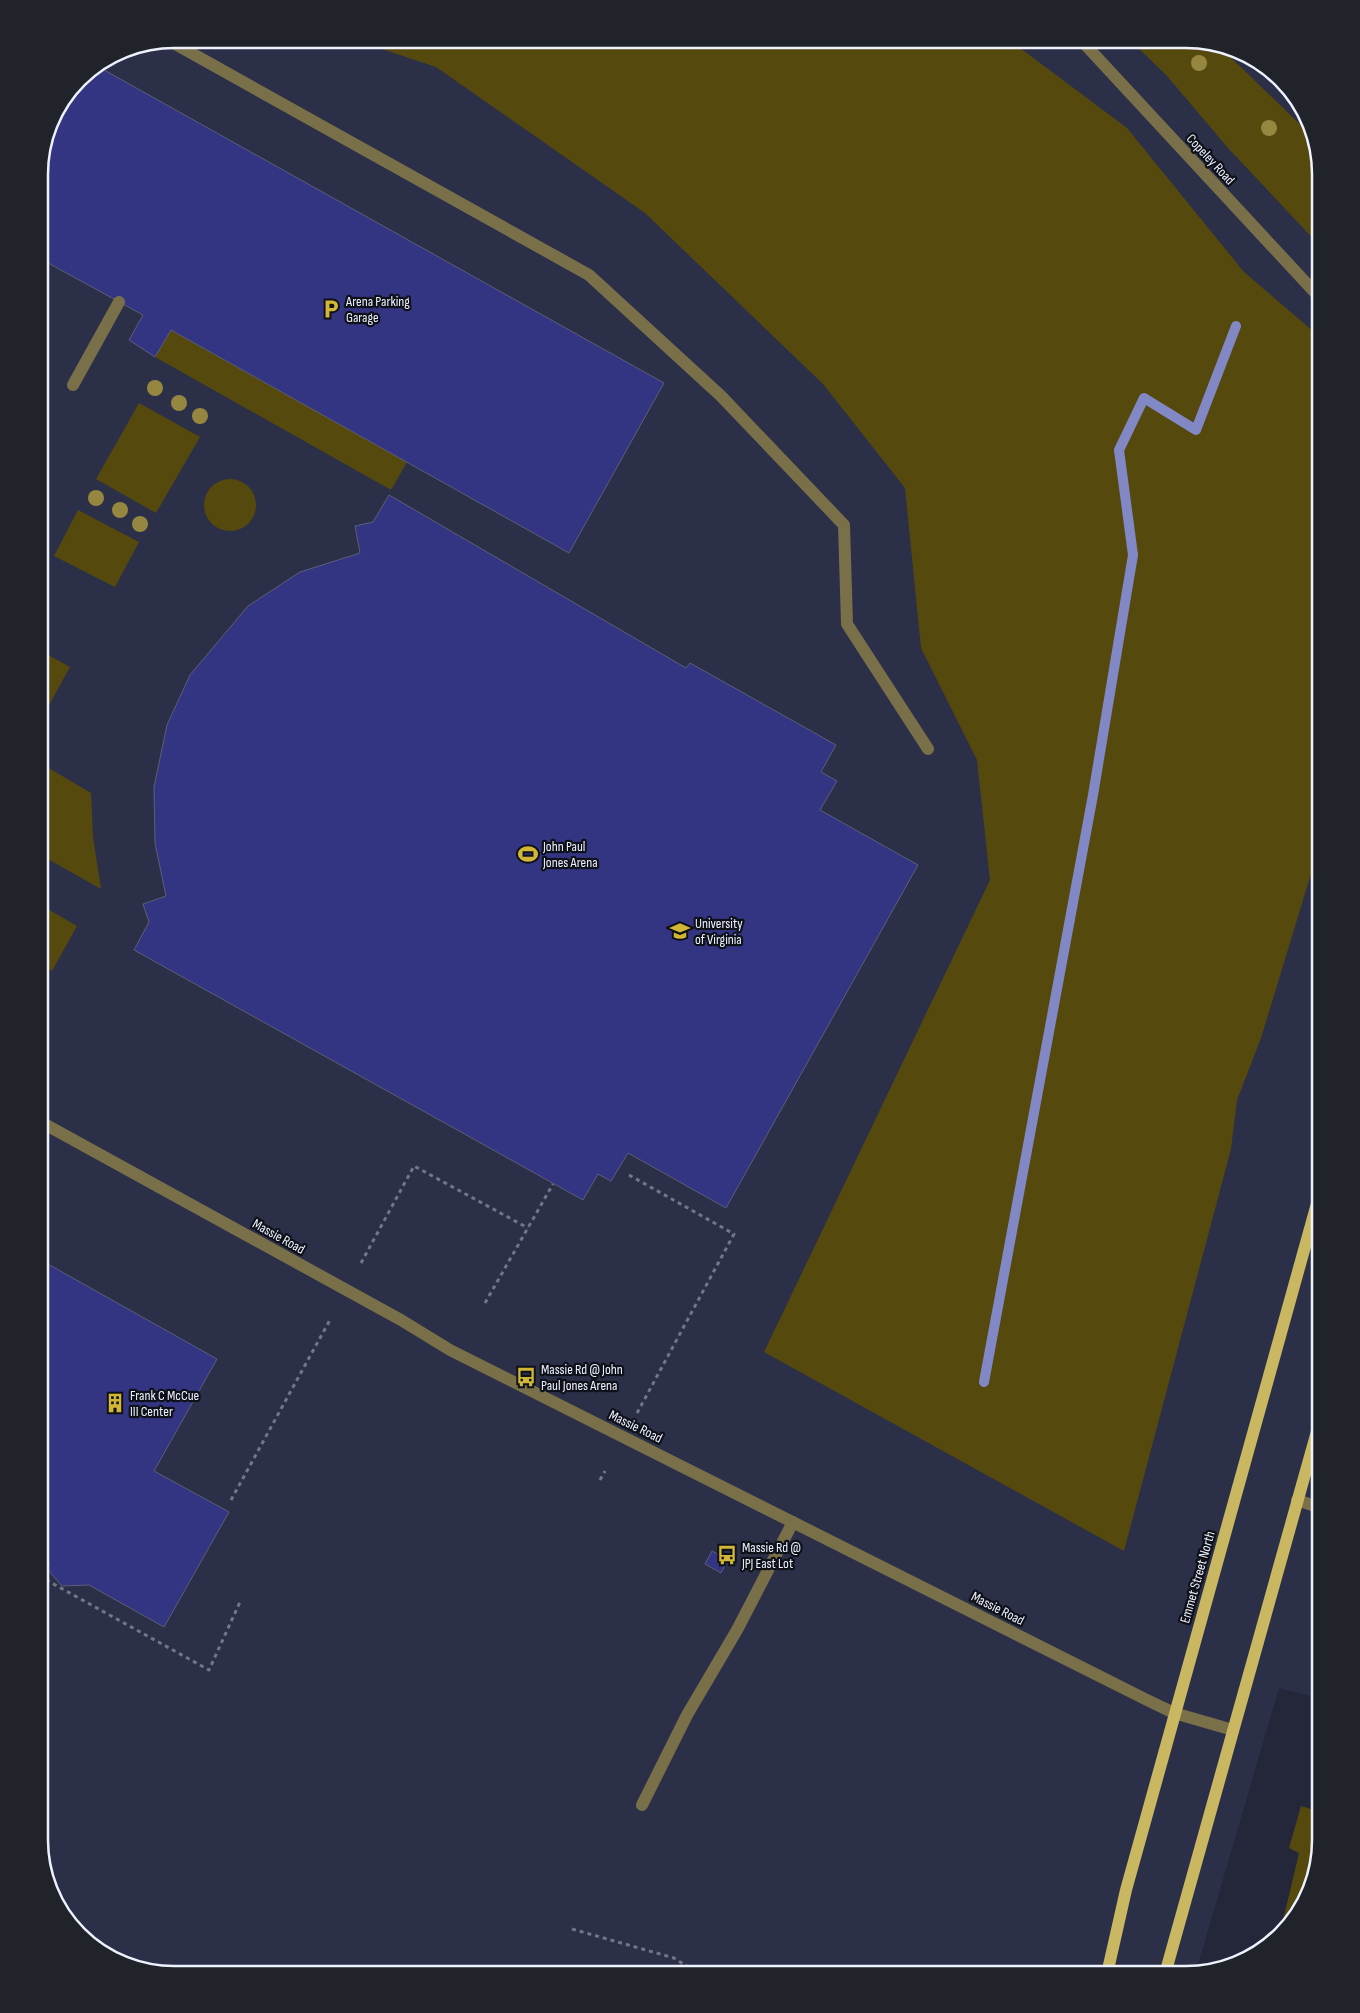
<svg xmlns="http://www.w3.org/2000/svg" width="1360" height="2013" font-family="'Sofia Sans Condensed',sans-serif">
  <rect width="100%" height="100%" fill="#24273a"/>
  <path fill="#2b2f48" d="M174,39H1195L1237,52L1306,116L1321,174V1699L1279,1688L1196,1972L1186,1974H165L99,1952L57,1906L39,1839V165L49,122L79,78L123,49Z"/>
  <path fill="#56490e" d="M352,39H1008L1127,128L1244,272L1321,338V841L1261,1038L1237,1100L1231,1149L1124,1551L764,1352L990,880L977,760L921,648L905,488L823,384L645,213L436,67Z
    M1129,39H1195L1219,46L1310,134L1321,174V247L1228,148L1167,76Z
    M171,330L407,462L391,490L155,357Z
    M139,403L200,437L156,513L96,479Z
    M204 505a26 26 0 1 1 52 0a26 26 0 1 1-52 0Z
    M78,510L139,542L115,587L54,556Z
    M39,650L70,667L43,716L39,714Z
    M47,767L91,793L93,837L101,889L39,854V782Z
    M39,904L77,926L52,971L39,963Z
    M1301,1806L1321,1812V1839L1303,1907L1281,1929L1299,1853L1289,1848Z"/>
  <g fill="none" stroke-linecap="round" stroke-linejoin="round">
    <path stroke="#8288c5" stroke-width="10" d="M984,1382L1093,795L1133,555L1119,450L1144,398L1196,430L1236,326"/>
  </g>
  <path fill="#333583" stroke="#5b5f75" d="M97,66L664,383L569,553L171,330L155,357L129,340L143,315L39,258V165L49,122L79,78Z
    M389,495L686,668L690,663L836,745L821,772L837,781L820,810L918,865L726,1208L628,1153L611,1181L598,1174L583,1200L134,950L149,922L143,904L166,896L155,843L154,787L167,725L190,675L248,606L300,572L360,553L355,526L373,522Z
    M39,1259L217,1359L154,1471L229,1512L164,1627L89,1585L62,1586L48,1570L49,1562L39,1556Z
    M712,1551L728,1560L721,1573L705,1564Z"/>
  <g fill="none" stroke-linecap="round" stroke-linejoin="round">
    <path stroke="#737687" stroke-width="3" stroke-dasharray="4 4" stroke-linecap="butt" d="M629,1175L734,1234L636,1415
      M361,1263L414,1166L528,1228
      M485,1303L553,1184
      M600,1480L605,1471
      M231,1500L331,1318
      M39,1576L209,1670L240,1602
      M572,1929L674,1958L699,1974"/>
    <path stroke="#797049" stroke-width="12" d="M168,40L589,275L721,396L844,525L847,624L928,749
      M73,385L119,302
      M642,1805L687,1715L737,1630L793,1522"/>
    <path stroke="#797049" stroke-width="12" d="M1297,1500L1321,1508"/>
    <path stroke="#797049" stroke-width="12" d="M1080,39L1321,299
      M39,1121L401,1320L450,1350L1145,1699L1174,1713L1233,1730"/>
    <path stroke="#cab761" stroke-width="12" d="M1107,1974L1126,1890L1321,1189
      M1165,1974L1321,1417"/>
  </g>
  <g fill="#968740">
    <circle cx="1199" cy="63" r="8"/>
    <circle cx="1269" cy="128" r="8"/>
    <circle cx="155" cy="388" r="8"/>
    <circle cx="179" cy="403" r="8"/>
    <circle cx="200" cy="416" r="8"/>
    <circle cx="96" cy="498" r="8"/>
    <circle cx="120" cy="510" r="8"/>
    <circle cx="140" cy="524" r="8"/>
  </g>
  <defs>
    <symbol id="parking-bare" viewBox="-9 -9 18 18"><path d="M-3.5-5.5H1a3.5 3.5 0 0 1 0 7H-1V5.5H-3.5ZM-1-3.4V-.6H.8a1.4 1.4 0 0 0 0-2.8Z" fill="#d2b736" stroke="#0f1119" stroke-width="2.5" paint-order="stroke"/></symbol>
    <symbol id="stadium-bare" viewBox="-9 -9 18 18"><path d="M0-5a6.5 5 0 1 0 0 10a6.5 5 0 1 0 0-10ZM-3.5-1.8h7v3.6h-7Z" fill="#d2b736" stroke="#0f1119" stroke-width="2.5" paint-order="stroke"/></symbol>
    <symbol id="university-bare" viewBox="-9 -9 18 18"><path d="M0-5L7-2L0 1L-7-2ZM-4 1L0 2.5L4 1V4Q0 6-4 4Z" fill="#d2b736" stroke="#0f1119" stroke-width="2.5" paint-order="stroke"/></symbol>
    <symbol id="bus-bare" viewBox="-9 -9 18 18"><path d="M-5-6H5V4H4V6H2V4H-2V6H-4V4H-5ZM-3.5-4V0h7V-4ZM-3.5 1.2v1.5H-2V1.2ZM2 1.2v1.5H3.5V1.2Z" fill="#d2b736" stroke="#0f1119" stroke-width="2.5" paint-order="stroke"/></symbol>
    <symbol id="building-bare" viewBox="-9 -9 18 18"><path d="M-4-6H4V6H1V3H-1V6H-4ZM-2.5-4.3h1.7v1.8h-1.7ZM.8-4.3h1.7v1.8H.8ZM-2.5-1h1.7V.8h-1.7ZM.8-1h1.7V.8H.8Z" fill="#d2b736" stroke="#0f1119" stroke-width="2.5" paint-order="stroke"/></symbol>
  </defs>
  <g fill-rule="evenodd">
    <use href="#parking-bare" x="317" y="295" width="28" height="28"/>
    <use href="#stadium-bare" x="514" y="840" width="28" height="28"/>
    <use href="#university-bare" x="666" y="917" width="28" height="28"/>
    <use href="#bus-bare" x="512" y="1363" width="28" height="28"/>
    <use href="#building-bare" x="101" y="1389" width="28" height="28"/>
    <use href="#bus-bare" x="713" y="1541" width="28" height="28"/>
  </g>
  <g text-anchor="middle" stroke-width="4.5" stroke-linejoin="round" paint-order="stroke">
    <g font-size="14" fill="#eef1fe" stroke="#0f1119">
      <text transform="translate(1211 159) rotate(47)" y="5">Copeley Road</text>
      <text transform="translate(279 1236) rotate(29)" y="5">Massie Road</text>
      <text transform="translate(636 1426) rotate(26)" y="5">Massie Road</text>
      <text transform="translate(1197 1577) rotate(-74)" y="5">Emmet Street North</text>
      <text transform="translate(998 1608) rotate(27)" y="5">Massie Road</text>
    </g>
    <g font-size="14" fill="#eef1fe" stroke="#0f1119" text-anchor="start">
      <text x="346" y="306">Arena Parking<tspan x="346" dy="16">Garage</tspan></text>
      <text x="543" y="851">John Paul<tspan x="543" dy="16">Jones Arena</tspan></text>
      <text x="695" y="928">University<tspan x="695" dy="16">of Virginia</tspan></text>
      <text x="541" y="1374">Massie Rd @ John<tspan x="541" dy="16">Paul Jones Arena</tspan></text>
      <text x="130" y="1400">Frank C McCue<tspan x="130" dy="16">III Center</tspan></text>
      <text x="742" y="1552">Massie Rd @<tspan x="742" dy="16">JPJ East Lot</tspan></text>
    </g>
  </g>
  <path d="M0 0H1360V2013H0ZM174 48H1186A126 126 0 0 1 1312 174V1840A126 126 0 0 1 1186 1966H174A126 126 0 0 1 48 1840V174A126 126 0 0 1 174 48Z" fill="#21232b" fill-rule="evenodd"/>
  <path fill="none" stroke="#eef1fe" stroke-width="2.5" d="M174 48H1186A126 126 0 0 1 1312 174V1840A126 126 0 0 1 1186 1966H174A126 126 0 0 1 48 1840V174A126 126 0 0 1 174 48Z"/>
</svg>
